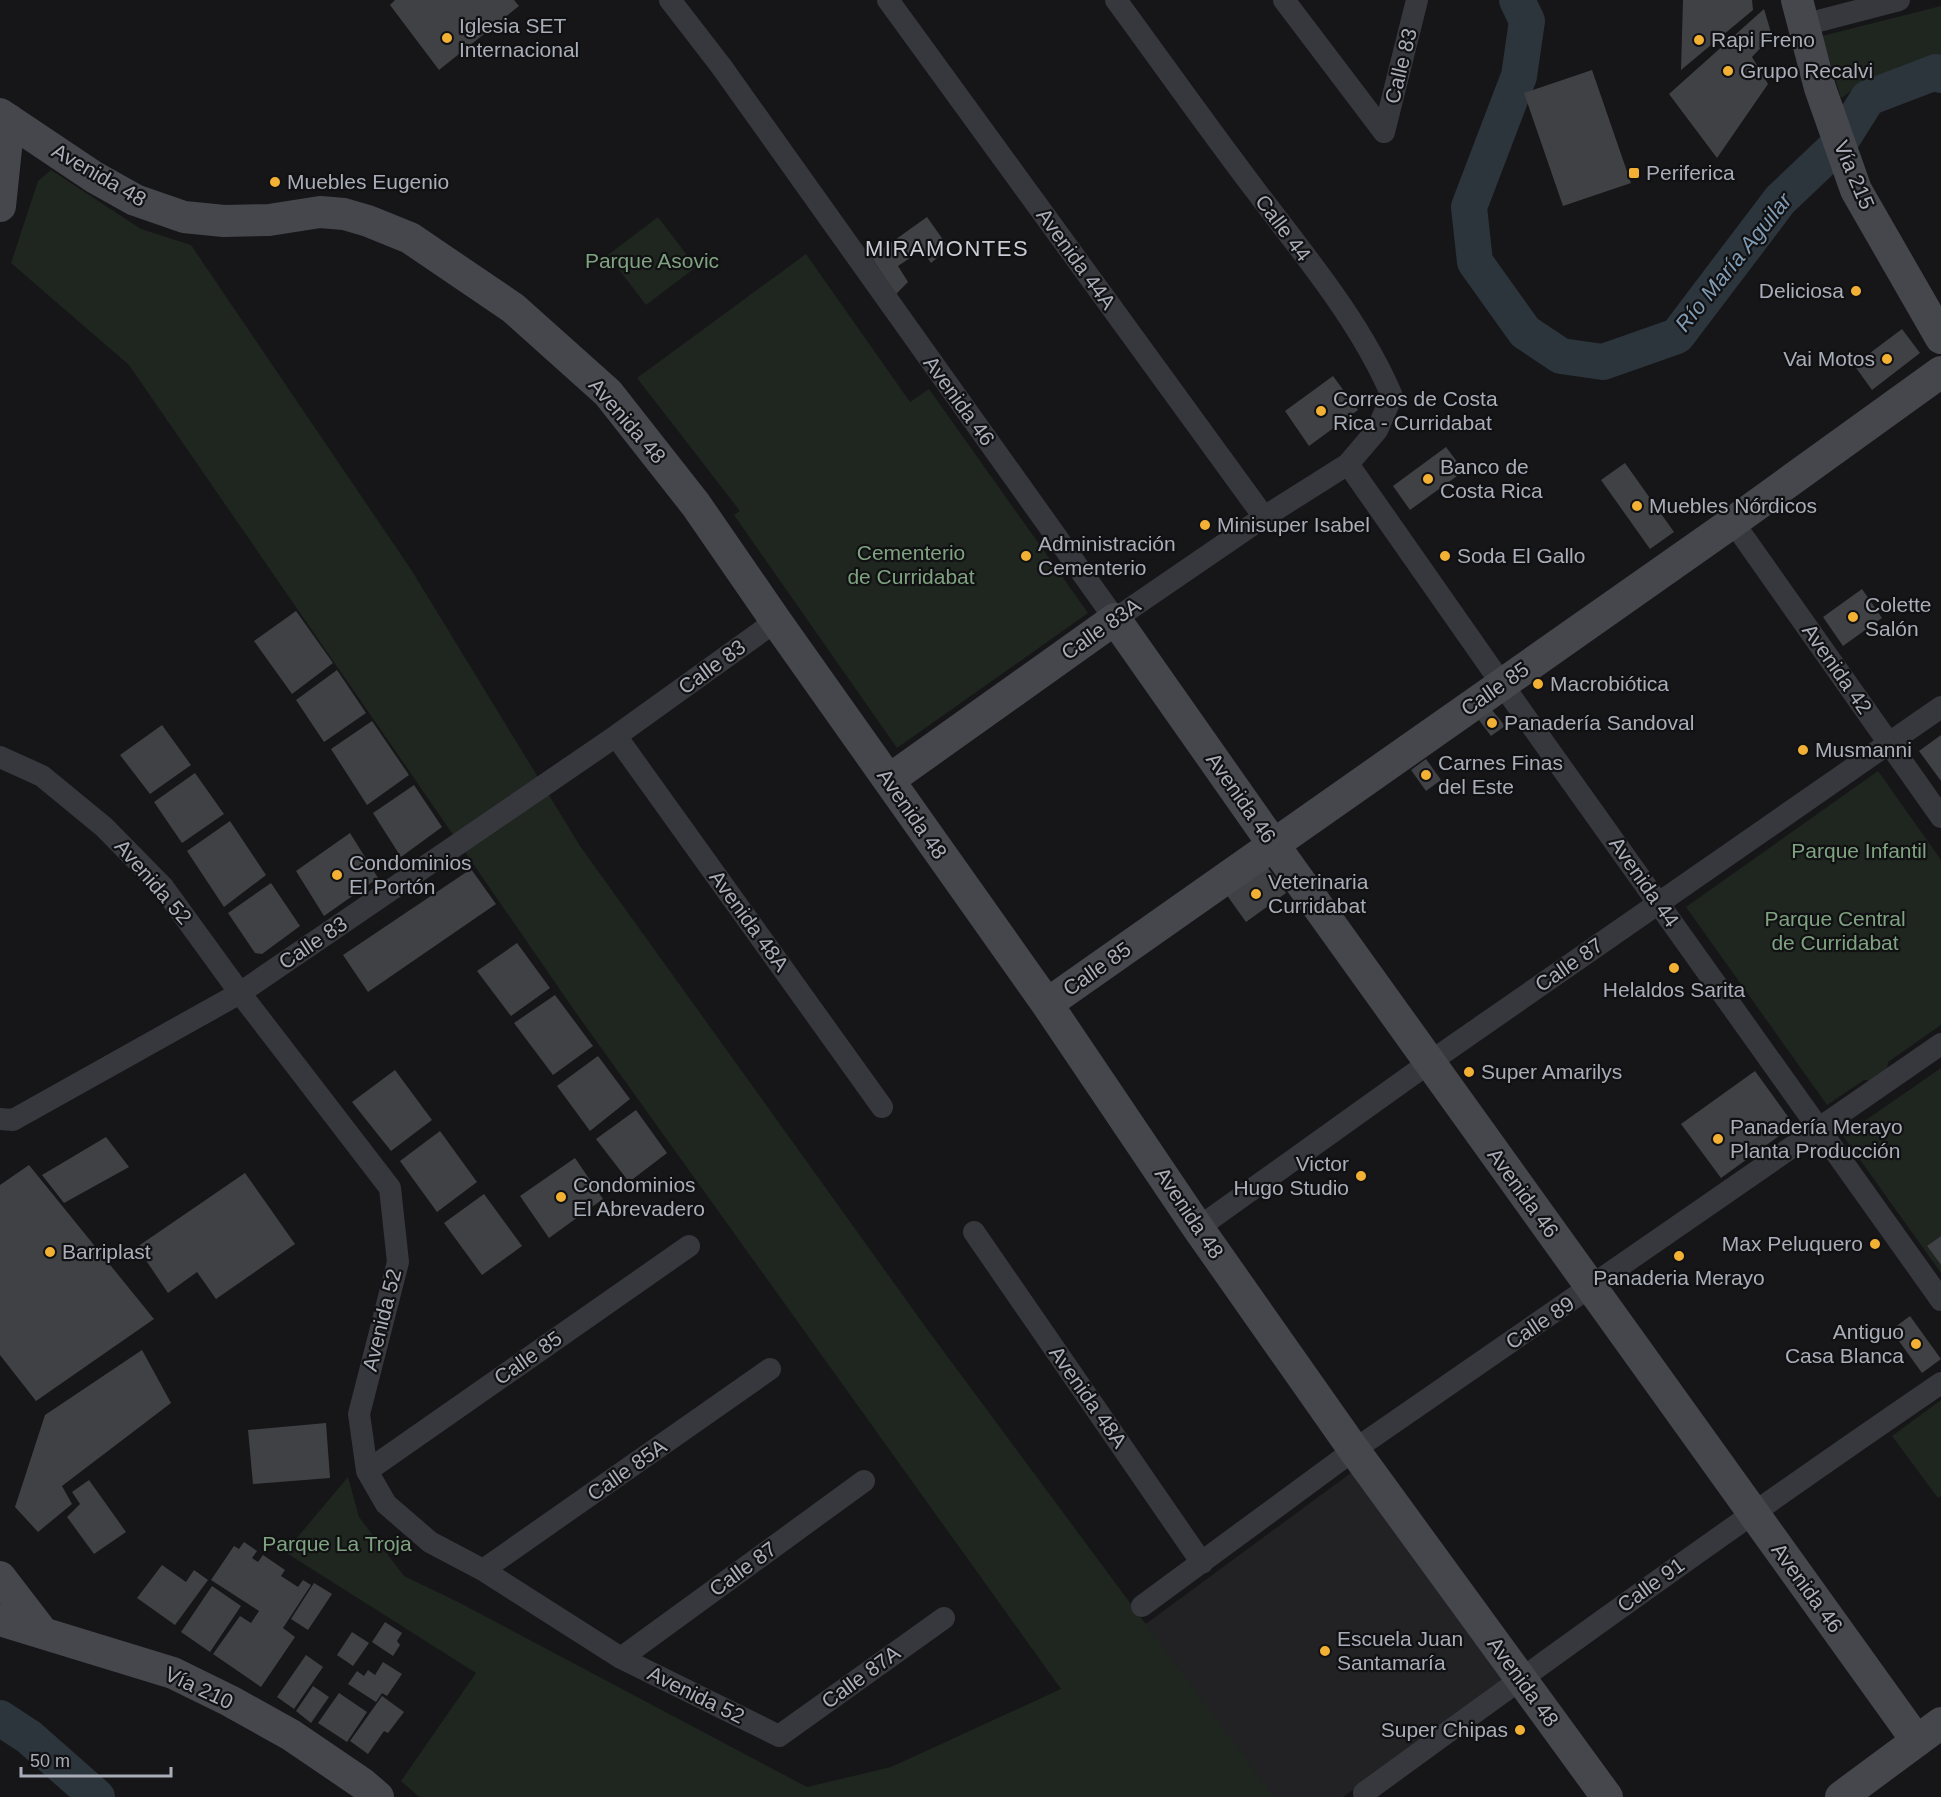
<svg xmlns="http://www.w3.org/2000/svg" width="1941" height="1797" font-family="Arial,sans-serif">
  <rect width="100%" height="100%" fill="#161618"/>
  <path fill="#222225" d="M1355,1470L1508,1677L1343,1797H1271L1143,1626Z"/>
  <path fill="#1e261f" d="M1941,6V55L1869,79L1841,98L1822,36Z
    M51,170L141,229L191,245L412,571L580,846L927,1329L1274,1797H419L401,1781L476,1673L285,1552L348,1477L359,1517L404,1576L458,1602L807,1787L891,1767L1061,1689L574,1010L129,365L11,263L38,181Z
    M658,217L696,267L646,305L608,255Z
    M806,254L910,402L929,389L1088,613L897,748L734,515L740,511L637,378Z
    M1878,771L1941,860V1025L1888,1062L1885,1083L1864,1080L1827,1105L1686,907Z
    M1941,1068V1236L1927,1246L1941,1265V1273L1843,1136Z
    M1941,1400V1496L1938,1498L1892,1436Z"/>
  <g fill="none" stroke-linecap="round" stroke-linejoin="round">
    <path stroke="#2c353c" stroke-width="36" d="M1517,0L1527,21L1519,76L1469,207L1475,262L1525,332L1561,356L1603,362L1677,336L1780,200L1839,144L1868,98L1936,72L1941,75
      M0,1718L29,1737L97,1797"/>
  </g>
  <path fill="#404145" d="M395,0H514L519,6L439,70L390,5Z
    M1683,0H1752L1753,10L1681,70Z
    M1764,9L1772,36L1752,57L1768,84L1717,158L1669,94Z
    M1592,70L1631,183L1563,206L1524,93Z
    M927,217L949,248L931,263L922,250L898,266L908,282L896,294L871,257Z
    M1902,329L1920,353L1872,390L1854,365Z
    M1333,376L1358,410L1309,446L1285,411Z
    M1446,447L1464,471L1410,510L1393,486Z
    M1625,463L1674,532L1650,549L1601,480Z
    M1862,589L1882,618L1843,646L1823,617Z
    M296,611L333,663L292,694L254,641Z
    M337,670L366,713L324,742L296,700Z
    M1492,710L1505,726L1491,736L1479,720Z
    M372,721L409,775L367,805L331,749Z
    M162,725L191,765L150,794L120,755Z
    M1941,735V781L1919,751Z
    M1426,759L1441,780L1426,791L1411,770Z
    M195,773L224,814L182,843L154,802Z
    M414,785L442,827L401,857L373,813Z
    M230,821L266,875L224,907L187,851Z
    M350,833L378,878L324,916L296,871Z
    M1266,865L1286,893L1246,922L1226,894Z
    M471,869L496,904L368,992L343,955Z
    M271,883L300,926L262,954L255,953L228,913Z
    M517,943L550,988L511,1016L477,971Z
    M555,995L593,1046L553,1075L514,1023Z
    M598,1056L630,1099L590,1131L557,1086Z
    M395,1070L432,1120L391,1151L352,1102Z
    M1755,1071L1794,1125L1721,1178L1681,1124Z
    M636,1110L667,1153L629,1182L596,1139Z
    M440,1131L477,1182L437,1212L400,1161Z
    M106,1137L129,1167L64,1203L42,1175Z
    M575,1158L603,1199L549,1238L520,1196Z
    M29,1165L154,1319L36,1401L0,1355V1185Z
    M245,1173L295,1244L216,1299L197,1272L168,1293L137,1247Z
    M484,1194L522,1246L482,1275L444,1223Z
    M1941,1236V1265L1927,1246Z
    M1910,1316L1941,1359L1922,1373L1891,1330Z
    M142,1350L171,1403L62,1486L72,1504L38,1532L15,1507L45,1415Z
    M326,1423L330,1478L253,1484L248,1430Z
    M89,1480L126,1532L94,1554L67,1517L80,1504L72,1492Z
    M244,1542L257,1551L252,1558L258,1562L263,1555L285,1570L281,1576L298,1587L303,1580L311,1585L283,1628L295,1637L261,1687L213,1654L240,1616L251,1623L259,1611L211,1580L234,1546L239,1549Z
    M162,1565L186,1582L194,1570L208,1580L175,1625L137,1598Z
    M314,1583L332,1594L308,1630L291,1619Z
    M212,1586L241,1606L210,1652L181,1632Z
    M385,1622L402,1633L397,1641L400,1645L393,1656L372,1642Z
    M352,1632L369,1643L353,1666L337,1655Z
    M306,1655L323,1667L294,1709L277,1697Z
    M383,1662L402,1674L387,1696L382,1693L376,1702L348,1684L357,1671L364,1676L368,1670L375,1675Z
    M313,1686L329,1697L311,1723L296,1711Z
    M339,1693L367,1712L347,1742L318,1723Z
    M382,1696L404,1712L388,1733L384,1731L368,1754L350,1741Z"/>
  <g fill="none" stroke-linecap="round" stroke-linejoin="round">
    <path stroke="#37383d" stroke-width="22" d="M670,0L721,66L1115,619L1264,517L1348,464L1377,430L1392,396C1360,321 1305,256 1256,191C1208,128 1163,64 1116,0
      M888,0L1264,517
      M1284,0L1384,132
      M1803,25L1899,0
      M1384,132L1417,0
      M1348,464L1502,684L1941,1300
      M1733,522L1941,817
      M616,736L882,1107
      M0,757L42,776L104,827L163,887L240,993L390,1188L398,1262L359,1414L367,1471L386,1504L430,1542L483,1570L621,1658L779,1736L944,1618
      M0,1119L13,1120L240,993L616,736L776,621
      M1198,1228L1430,1062L1941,707
      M974,1232L1202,1563
      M367,1471L689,1246
      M483,1570L770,1369
      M1142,1606L1354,1450L1941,1044
      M621,1658L864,1481
      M1367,1797L1364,1793C1555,1654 1746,1516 1941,1383"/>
    <path stroke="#45474d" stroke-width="32" d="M1797,0L1820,88L1856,190L1941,338
      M0,114L94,177L135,200L184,217L224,221L269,220L320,212L344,214L368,221L410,238L513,308L608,393L696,505L776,621L1047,1004L1198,1228L1354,1450L1607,1797
      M0,206L9,120
      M889,780L1115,619L1273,844L1917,1741
      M1047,1004L1733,522L1941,372
      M0,1577L43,1633
      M0,1620L173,1673L230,1701L291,1735L363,1784L378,1797
      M1841,1797L1941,1723"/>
  </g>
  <g fill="#f2b134" stroke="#111113" stroke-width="2">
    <circle cx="447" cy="38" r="6"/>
    <circle cx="1699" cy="40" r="6"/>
    <circle cx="1728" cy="71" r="6"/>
    <rect x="1628" y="167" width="12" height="12" rx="3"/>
    <circle cx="275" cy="182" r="6"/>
    <circle cx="1856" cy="291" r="6"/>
    <circle cx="1887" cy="359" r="6"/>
    <circle cx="1321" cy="411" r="6"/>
    <circle cx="1428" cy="479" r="6"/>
    <circle cx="1637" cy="506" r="6"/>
    <circle cx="1205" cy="525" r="6"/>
    <circle cx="1026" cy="556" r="6"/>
    <circle cx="1445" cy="556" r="6"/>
    <circle cx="1853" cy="617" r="6"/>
    <circle cx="1538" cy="684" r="6"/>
    <circle cx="1492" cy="723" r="6"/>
    <circle cx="1803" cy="750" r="6"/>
    <circle cx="1426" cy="775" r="6"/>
    <circle cx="337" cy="875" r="6"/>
    <circle cx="1256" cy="894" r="6"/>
    <circle cx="1674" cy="968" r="6"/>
    <circle cx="1469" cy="1072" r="6"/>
    <circle cx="1718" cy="1139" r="6"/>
    <circle cx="1361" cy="1176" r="6"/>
    <circle cx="561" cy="1197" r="6"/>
    <circle cx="1875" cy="1244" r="6"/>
    <circle cx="50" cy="1252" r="6"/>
    <circle cx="1679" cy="1256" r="6"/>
    <circle cx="1916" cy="1344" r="6"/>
    <circle cx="1325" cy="1651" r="6"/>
    <circle cx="1520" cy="1730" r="6"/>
  </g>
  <g text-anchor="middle" stroke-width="4.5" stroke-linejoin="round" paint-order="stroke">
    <g font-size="21" fill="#a8adb8" stroke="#111113" text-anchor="start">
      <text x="459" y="33">Iglesia SET<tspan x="459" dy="24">Internacional</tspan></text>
      <text x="1711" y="47">Rapi Freno</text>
      <text x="1740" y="78">Grupo Recalvi</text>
      <text x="1646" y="180">Periferica</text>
      <text x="287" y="189">Muebles Eugenio</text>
      <text x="1844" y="298" text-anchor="end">Deliciosa</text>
      <text x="1875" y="366" text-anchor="end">Vai Motos</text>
      <text x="1333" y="406">Correos de Costa<tspan x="1333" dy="24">Rica - Curridabat</tspan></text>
      <text x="1440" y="474">Banco de<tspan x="1440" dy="24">Costa Rica</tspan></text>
      <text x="1649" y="513">Muebles Nórdicos</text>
      <text x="1217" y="532">Minisuper Isabel</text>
      <text x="1038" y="551">Administración<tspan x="1038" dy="24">Cementerio</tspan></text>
      <text x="1457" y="563">Soda El Gallo</text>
      <text x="1865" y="612">Colette<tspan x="1865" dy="24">Salón</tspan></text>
      <text x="1550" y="691">Macrobiótica</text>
      <text x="1504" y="730">Panadería Sandoval</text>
      <text x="1815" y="757">Musmanni</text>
      <text x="1438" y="770">Carnes Finas<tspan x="1438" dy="24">del Este</tspan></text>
      <text x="349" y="870">Condominios<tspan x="349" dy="24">El Portón</tspan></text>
      <text x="1268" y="889">Veterinaria<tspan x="1268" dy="24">Curridabat</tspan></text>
      <text x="1674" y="997" text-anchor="middle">Helaldos Sarita</text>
      <text x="1481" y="1079">Super Amarilys</text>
      <text x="1730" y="1134">Panadería Merayo<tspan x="1730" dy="24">Planta Producción</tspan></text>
      <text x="1349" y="1171" text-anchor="end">Victor<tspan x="1349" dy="24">Hugo Studio</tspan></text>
      <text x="573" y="1192">Condominios<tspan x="573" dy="24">El Abrevadero</tspan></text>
      <text x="1863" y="1251" text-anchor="end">Max Peluquero</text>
      <text x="62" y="1259">Barriplast</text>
      <text x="1679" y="1285" text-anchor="middle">Panaderia Merayo</text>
      <text x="1904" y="1339" text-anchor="end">Antiguo<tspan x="1904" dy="24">Casa Blanca</tspan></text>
      <text x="1337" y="1646">Escuela Juan<tspan x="1337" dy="24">Santamaría</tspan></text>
      <text x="1508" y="1737" text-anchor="end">Super Chipas</text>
    </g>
    <g font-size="21" fill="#a8adb8" stroke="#111113">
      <text transform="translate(1401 66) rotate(-76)" y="7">Calle 83</text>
      <text transform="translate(99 175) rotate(30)" y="7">Avenida 48</text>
      <text transform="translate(1854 175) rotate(67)" y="7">Vía 215</text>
      <text transform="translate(1283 228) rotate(53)" y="7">Calle 44</text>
      <text transform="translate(1076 259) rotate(54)" y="7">Avenida 44A</text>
      <text transform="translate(959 401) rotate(54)" y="7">Avenida 46</text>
      <text transform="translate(627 421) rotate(49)" y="7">Avenida 48</text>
      <text transform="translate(1101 629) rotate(-35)" y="7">Calle 83A</text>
      <text transform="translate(712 667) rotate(-36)" y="7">Calle 83</text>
      <text transform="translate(1837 669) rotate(55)" y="7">Avenida 42</text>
      <text transform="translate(1495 689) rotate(-35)" y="7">Calle 85</text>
      <text transform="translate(1241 798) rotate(55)" y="7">Avenida 46</text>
      <text transform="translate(912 814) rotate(55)" y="7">Avenida 48</text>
      <text transform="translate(153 882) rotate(49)" y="7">Avenida 52</text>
      <text transform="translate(1644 882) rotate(55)" y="7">Avenida 44</text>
      <text transform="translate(749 921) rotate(54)" y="7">Avenida 48A</text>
      <text transform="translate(313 943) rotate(-34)" y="7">Calle 83</text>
      <text transform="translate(1569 965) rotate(-35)" y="7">Calle 87</text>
      <text transform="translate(1097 969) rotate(-35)" y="7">Calle 85</text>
      <text transform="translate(1523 1193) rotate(54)" y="7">Avenida 46</text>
      <text transform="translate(1189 1213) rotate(56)" y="7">Avenida 48</text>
      <text transform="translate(382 1320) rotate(-76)" y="7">Avenida 52</text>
      <text transform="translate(1540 1323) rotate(-34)" y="7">Calle 89</text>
      <text transform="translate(528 1358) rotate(-35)" y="7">Calle 85</text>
      <text transform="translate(1088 1397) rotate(55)" y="7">Avenida 48A</text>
      <text transform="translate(627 1470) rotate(-35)" y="7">Calle 85A</text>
      <text transform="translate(743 1569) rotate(-36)" y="7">Calle 87</text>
      <text transform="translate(1651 1585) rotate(-36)" y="7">Calle 91</text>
      <text transform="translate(1807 1588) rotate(54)" y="7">Avenida 46</text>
      <text transform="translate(861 1677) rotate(-36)" y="7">Calle 87A</text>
      <text transform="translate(1523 1682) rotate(54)" y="7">Avenida 48</text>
      <text transform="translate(199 1688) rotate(25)" y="7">Vía 210</text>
      <text transform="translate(696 1695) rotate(26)" y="7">Avenida 52</text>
    </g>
    <g font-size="21" fill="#7fa381" stroke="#111113">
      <text x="652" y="268">Parque Asovic</text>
      <text x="911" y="560">Cementerio<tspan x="911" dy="24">de Curridabat</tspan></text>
      <text x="1859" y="858">Parque Infantil</text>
      <text x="1835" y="926">Parque Central<tspan x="1835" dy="24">de Curridabat</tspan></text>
      <text x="337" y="1551">Parque La Troja</text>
    </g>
    <g font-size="22" letter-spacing="1.5" fill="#c9ccd4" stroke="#111113">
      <text x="947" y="256">MIRAMONTES</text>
    </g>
    <g font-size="22" font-style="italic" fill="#7f9bb3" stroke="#111113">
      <text transform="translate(1733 262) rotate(-51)" y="8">Río María Aguilar</text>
    </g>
  </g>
  <path d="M21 1767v9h150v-9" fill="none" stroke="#a8adb8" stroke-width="3"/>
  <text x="30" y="1767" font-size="18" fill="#a8adb8" stroke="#111113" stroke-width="4.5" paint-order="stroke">50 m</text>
</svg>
